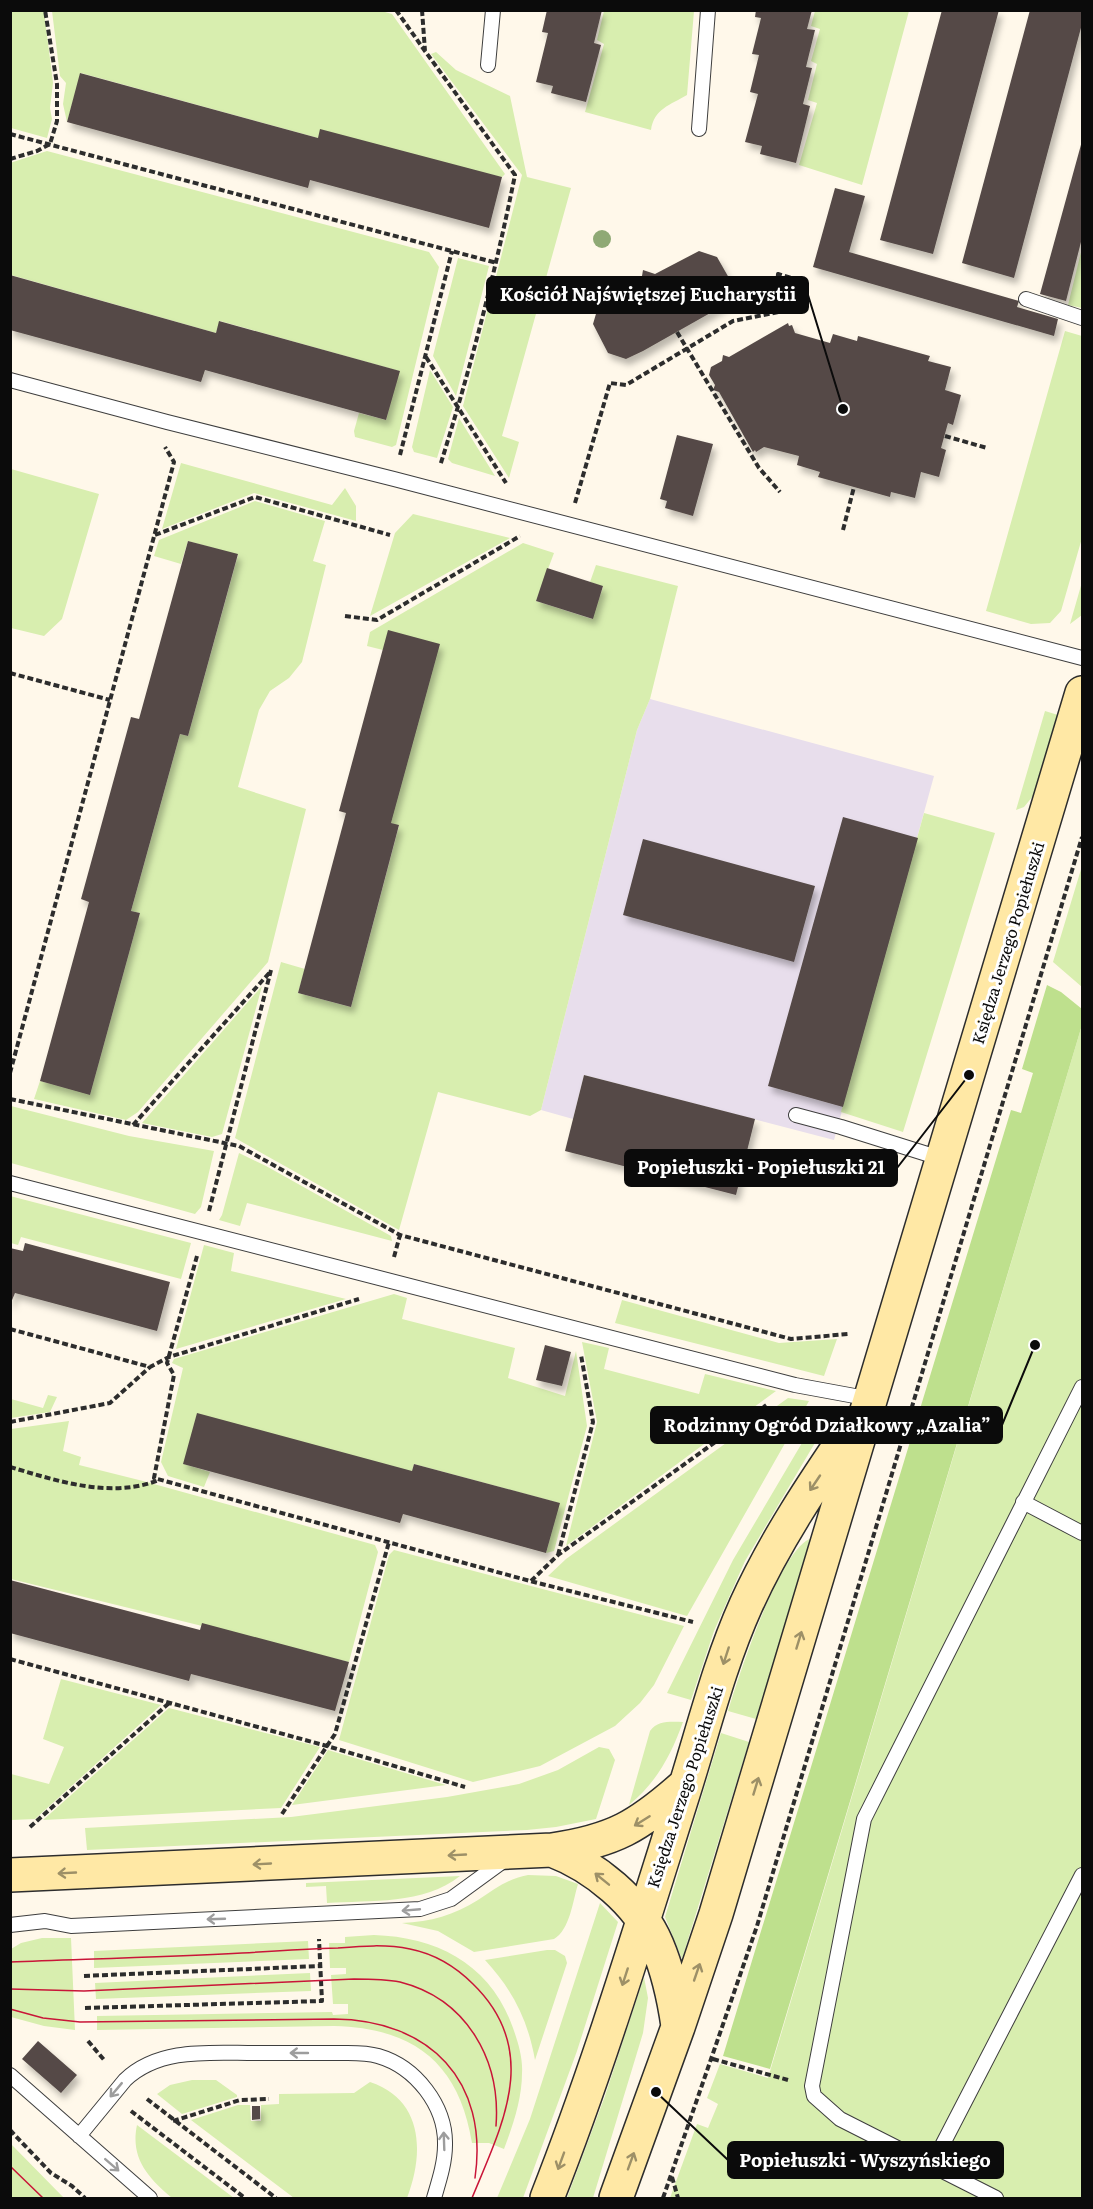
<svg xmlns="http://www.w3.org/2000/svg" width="1093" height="2209" font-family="Literata,serif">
  <defs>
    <filter id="shadow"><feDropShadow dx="3.5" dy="6" stdDeviation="3" flood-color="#0004"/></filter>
  </defs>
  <rect width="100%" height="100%" fill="#fff8ea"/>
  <path fill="#e8deec" d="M650,699L934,776L834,1140L584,1075L573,1119L541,1110L637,730Z"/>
  <path fill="#d8eeaf" d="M378,10L392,14L505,174L502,177L318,138L81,73L67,122L63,104L66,83L60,76L52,11Z
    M10,11H44L53,83L50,108L52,119L47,138L11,128Z
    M604,11H694L687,95C670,105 654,109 651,130L585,112L604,44L597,40Z
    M815,11H909L862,185L799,165L817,103L808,100L817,64L811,61L820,29L811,26Z
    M436,52L456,70L510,96L527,177L571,188L502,436L519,442L509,478L463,406L522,175L431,54Z
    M47,151L429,252L439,267L396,445L392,447L355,437L354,431L359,413L386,420L399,371L220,321L216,333L11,275L10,163Z
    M1082,248V308L1068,305Z
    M458,258L489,266L456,396L433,356Z
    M1065,331L1082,336V538L1061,611L1050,623L1031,624L986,611Z
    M430,370L453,407L437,458L414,452L412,447Z
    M459,418L495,476L452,463L448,459Z
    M181,463L332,505L345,488L356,506V521L254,493L162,529Z
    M11,469L99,494L62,619L44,636L11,628Z
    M255,501L325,521L313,561L326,565L302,662L289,678L270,691L259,710L238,787L306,809L268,962L138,1112L126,1120L34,1099L40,1081L90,1094L140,913L131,911L180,734L188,736L238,555L188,541L181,564L154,556L159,540Z
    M413,514L510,538L370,616L395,533Z
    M523,543L554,553L536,601L592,619L603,587L590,582L596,565L678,586L650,699L637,730L541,1110L530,1116L438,1092L399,1230L235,1138L281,962L305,969L298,993L351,1007L399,826L391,823L383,650L367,646L370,632Z
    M1082,582V615L1070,624Z
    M1045,711L1058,715L1033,796L1024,807L1016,810Z
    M924,813L995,833L903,1132L841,1112Z
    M1082,866V987L1053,962Z
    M262,986L222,1134L212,1137L142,1123Z
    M1082,1025V2198H670L697,2124L708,2128L718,2104L707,2098L720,2064L768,2078Z
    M11,1106L129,1136L214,1151L201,1207L195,1214L11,1163Z
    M239,1153L266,1166L391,1236L392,1241L247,1203L240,1226L219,1220L222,1215Z
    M10,1196L191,1243L181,1279L21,1237L18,1245L11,1243Z
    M204,1245L234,1253L231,1271L346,1299L176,1349Z
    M394,1294L407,1298L402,1319L515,1348L508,1378L565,1396L576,1351L587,1426L554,1551L546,1553L559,1503L414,1464L412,1471L184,1464L210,1472L204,1487L168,1476L161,1462L183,1368L172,1363L174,1359Z
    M622,1300L779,1343L837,1339L824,1376L615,1323Z
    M582,1342L609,1348L604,1369L699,1394L705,1374L776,1391L566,1546L597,1422Z
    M48,1395L57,1397L50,1412L11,1418V1399L43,1408Z
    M788,1398L809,1401L687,1616L548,1576L566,1559Z
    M822,1409L825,1424L822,1431L745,1561L714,1631L691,1700L667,1693L733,1560Z
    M69,1421L63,1451L81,1457L79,1465L143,1481L375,1545L378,1552L349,1662L11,1579V1429Z
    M812,1538L756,1719L728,1711C738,1678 780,1547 812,1538Z
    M394,1550L684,1626L654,1685L640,1703L615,1726L540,1766L473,1782L339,1740L389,1555Z
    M61,1679L161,1705L35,1819L11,1820V1774L49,1784L64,1747L43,1739Z
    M169,1708L320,1747L281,1808L43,1820Z
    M683,1722C671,1755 657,1782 629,1805L650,1731C658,1720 671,1722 683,1722Z
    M721,1733L749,1742L682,1959L665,1917Z
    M599,1747L609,1749L615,1760L596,1819L556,1827L527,1830L87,1850L85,1828L291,1817L447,1797L519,1784L558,1770Z
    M328,1750L446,1785L292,1805Z
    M528,1875L556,1876L578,1884C573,1900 570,1930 554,1939L474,1952L438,1931L402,1923C431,1922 454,1915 478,1900C495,1889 507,1879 528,1875Z
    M460,1876C424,1905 370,1900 327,1903L326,1886L306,1887V1883Z
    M600,1903L618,1922L577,2051L523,2198H497L530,2119Z
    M374,1935C438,1937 491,1965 513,2028C518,2042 523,2058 522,2073C522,2099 513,2125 504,2149L489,2143H472C459,2063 414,2028 334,2026L97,2030V2016L332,2012L333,2015L348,2014V2004H333L331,1975L346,1974V1968H330L329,1943H345V1937Z
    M42,1938H71L75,2030L44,2026L11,2017V1949L21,1943Z
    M308,1941L309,1959L94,1968V1951Z
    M547,1950H555L565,1956L567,1963L535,2060C528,2020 512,1989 485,1960Z
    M310,1973L311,1991L96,1999L95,1983Z
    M644,1977L648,1998L643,2033L593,2198H567L605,2096Z
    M192,2080H216L237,2095V2097L182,2114L157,2094L170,2085Z
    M370,2082C424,2100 424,2154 407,2198H294L191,2120L238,2105H250L251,2121H261V2105L279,2104V2094L354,2093Z
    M137,2125L234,2198H172C148,2178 130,2158 137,2125Z
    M11,2144L64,2198H11Z"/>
  <path fill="#bee08d" d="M1047,985L1061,992L1082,1009V1025L770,2069L723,2056L1011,1110L1021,1113L1033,1073L1022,1069Z"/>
  <path fill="#554a47" filter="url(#shadow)" d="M547,10H602L594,43L601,45L586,102L551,93L553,86L536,82L548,33L542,32Z
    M756,10H812L807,29L815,30L806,67L812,68L803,104L810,106L796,163L760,154L762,146L745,142L758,94L750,92L759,55L752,54L761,18L755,17Z
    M942,10H999L933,254L880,240Z
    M1030,10H1082V24L1014,278L962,263Z
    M80,73L318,138L320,129L502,177L489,228L310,180L308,188L67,122Z
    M1082,141V238L1066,301L1040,294Z
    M835,188L865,196L849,252L1019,301L1017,307L1058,319L1054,336L813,267Z
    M699,251L717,257L733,285L728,303L643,351L626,359L608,353L593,324L598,307L641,282L643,270L655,274Z
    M10,275L216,333L219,321L400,371L386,420L205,370L201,382L10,330Z
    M788,323L789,326L792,325L795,333L830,343L833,334L857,341L858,336L930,356L928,361L951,367L945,390L961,395L953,425L948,423L941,448L946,450L939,477L921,472L915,498L891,492L890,497L818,477L820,472L797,465L799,456L764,447L756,452L755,450L753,452L719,392L713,390L715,385L709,375L711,367L722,361L723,355L729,357Z
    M677,435L713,444L693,516L665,508L667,501L660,499Z
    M188,541L238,554L188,736L180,734L131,911L140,913L90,1095L40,1081L89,902L81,899L131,717L139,719Z
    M547,568L603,586L593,619L536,601Z
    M388,630L440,644L391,823L399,825L351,1007L298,993L346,813L339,811Z
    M843,817L918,838L843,1107L768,1086Z
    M643,839L815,886L794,962L623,915Z
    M584,1075L755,1119L736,1195L565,1151Z
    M25,1243L170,1282L157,1331L15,1293L10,1305V1248L23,1251Z
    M545,1345L571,1352L562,1386L536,1380Z
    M197,1413L412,1471L414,1464L560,1503L546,1553L403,1514L400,1523L183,1464Z
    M10,1580L200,1630L202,1623L349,1662L335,1711L191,1674L189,1681L10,1633Z
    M38,2041L77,2075L61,2093L22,2059Z
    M252,2106H260V2119L252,2120Z"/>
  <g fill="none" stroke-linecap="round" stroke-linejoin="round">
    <defs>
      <path id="lane" d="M488,65L493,10
        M699,129L708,10
        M1026,299L1082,318
        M10,380L167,422L394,479L1082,658
        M796,1115L841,1127L943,1159
        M10,1183L795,1385L871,1399
        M1023,1502L1082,1533
        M10,1925L45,1921L71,1926L420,1909L451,1899L506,1859
        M10,2075L150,2198
        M79,2136L125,2080C162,2045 217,2054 264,2053C289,2053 313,2053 337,2053C351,2053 365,2052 378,2056C416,2067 446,2106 445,2145C445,2163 439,2181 434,2198
        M932,2165L1082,1875
        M996,2198L840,2119L814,2096L812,2086L864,1819L1082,1387"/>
      <path id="secondary" d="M552,1850C594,1866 639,1902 657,1945C668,1971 674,1998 678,2026
        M10,1875L552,1850C614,1841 639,1826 685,1785
        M547,2198C599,2066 640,1930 683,1794C703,1731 719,1665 746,1605C775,1541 814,1483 853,1426
        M616,2198L678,2027L716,1914L1082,693"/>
    </defs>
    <use href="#lane" stroke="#3e3e3e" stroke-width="16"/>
    <use href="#secondary" stroke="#2d2d2d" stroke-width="36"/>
    <path stroke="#2d2d2d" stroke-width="4" stroke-dasharray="6 3" stroke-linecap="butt" d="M396,10L425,51
      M422,10L425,51L515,175C495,274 470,370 440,466
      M10,134L497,263
      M10,159L37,151L50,144L57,121V84L45,10
      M677,332L759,468L780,492
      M426,357L506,483
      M945,436L987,448
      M400,455L452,251
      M575,503L610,383L626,385L733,321L799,308L808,283L778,274L775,313
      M843,530L854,487
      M155,535L255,497L390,535
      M345,616L377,620L520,536
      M10,673L110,700
      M10,1073L174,462L165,447
      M10,1099L239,1146L400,1235L791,1339L848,1334
      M133,1125L271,971
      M209,1211L271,970
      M197,1256L167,1363L174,1375L154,1478L530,1581L693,1622
      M394,1257L400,1235
      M10,1329L150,1367L169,1357L359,1299
      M10,1422L110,1403L150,1367
      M10,1467C58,1481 110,1499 159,1480
      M558,1555L593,1422L581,1355
      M531,1581L558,1555L768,1404
      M10,1659L327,1746L465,1787
      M282,1814L335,1734L389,1542
      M30,1827L169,1703
      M84,1976L320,1966
      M85,2008L322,2001L319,1939
      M88,2041L105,2061
      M713,2059L788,2080
      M147,2099L276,2198
      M131,2111L245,2198
      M173,2121L240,2100L269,2099
      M10,2130L51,2173L72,2186L85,2198
      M672,2177L678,2198
      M663,2198L757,1926L1082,837"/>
    <use href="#lane" stroke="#fff" stroke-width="14"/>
    <use href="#secondary" stroke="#ffe8a5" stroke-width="33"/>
    <path stroke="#c91538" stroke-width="1.5" d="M10,1962C88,1959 165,1957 242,1953C274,1951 306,1949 338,1948C362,1946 386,1944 410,1949C435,1954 456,1967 473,1984C542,2051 502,2125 472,2198
      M10,1989L84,1991L354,1979C369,1979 385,1979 400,1982C467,1999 501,2060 496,2126
      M10,2009L43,2018L80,2022L334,2019C430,2020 489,2081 475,2178
      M10,2166L43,2198"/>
  </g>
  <circle fill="#8fa975" cx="602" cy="239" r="9"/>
  <defs><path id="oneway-shaft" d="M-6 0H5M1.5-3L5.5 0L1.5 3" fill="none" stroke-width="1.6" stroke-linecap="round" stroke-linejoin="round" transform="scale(1.5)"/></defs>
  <g stroke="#9d9067">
    <use href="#oneway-shaft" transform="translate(815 1483) rotate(124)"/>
    <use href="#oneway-shaft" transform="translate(799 1640) rotate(-73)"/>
    <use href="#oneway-shaft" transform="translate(726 1656) rotate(108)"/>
    <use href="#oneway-shaft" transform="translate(756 1786) rotate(-73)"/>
    <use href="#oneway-shaft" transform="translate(642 1821) rotate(148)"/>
    <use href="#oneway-shaft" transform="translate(457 1855) rotate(177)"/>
    <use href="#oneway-shaft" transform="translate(262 1864) rotate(177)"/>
    <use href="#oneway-shaft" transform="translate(67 1873) rotate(177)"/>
    <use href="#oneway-shaft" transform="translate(602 1879) rotate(-141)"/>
    <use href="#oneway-shaft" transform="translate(697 1972) rotate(-71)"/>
    <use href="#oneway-shaft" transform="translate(625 1977) rotate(108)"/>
    <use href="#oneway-shaft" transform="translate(561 2161) rotate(110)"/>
    <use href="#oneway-shaft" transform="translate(631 2161) rotate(-70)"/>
  </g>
  <g stroke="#9d9d9d">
    <use href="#oneway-shaft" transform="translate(411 1910) rotate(175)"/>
    <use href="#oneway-shaft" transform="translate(216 1919) rotate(178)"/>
    <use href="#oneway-shaft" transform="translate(299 2053) rotate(180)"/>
    <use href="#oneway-shaft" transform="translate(116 2090) rotate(130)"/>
    <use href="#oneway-shaft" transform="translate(444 2141) rotate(-92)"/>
    <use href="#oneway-shaft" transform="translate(112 2165) rotate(41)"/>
  </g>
  <g text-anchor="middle" stroke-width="6" stroke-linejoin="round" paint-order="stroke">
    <g font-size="16" fill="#0b0b0b" stroke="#fff">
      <text transform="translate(1008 943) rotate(-73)" y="6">Księdza Jerzego Popiełuszki</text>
      <text transform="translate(685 1787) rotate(-72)" y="6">Księdza Jerzego Popiełuszki</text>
    </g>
  </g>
  <path fill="none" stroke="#0b0b0b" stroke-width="2" d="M843 409L808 295M969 1075L897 1168M1035 1345L1002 1425M656 2092L728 2160"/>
  <g fill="#0b0b0b" stroke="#fff" stroke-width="2">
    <circle cx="843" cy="409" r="6"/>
    <circle cx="969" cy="1075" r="6"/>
    <circle cx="1035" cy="1345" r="6"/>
    <circle cx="656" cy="2092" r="6"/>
  </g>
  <g fill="#0b0b0b" stroke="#0b0b0b" stroke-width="2">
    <rect x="487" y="277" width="321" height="36" rx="6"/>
    <rect x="625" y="1150" width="272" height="36" rx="6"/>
    <rect x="651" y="1407" width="351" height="36" rx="6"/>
    <rect x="728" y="2142" width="275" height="36" rx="6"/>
  </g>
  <g font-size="18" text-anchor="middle" font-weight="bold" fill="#fff">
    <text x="648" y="301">Kościół Najświętszej Eucharystii</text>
    <text x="761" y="1174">Popiełuszki - Popiełuszki 21</text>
    <text x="827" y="1432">Rodzinny Ogród Działkowy „Azalia”</text>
    <text x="865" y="2167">Popiełuszki - Wyszyńskiego</text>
  </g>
  <rect width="1093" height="2209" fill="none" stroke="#0b0b0b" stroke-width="24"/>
</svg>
